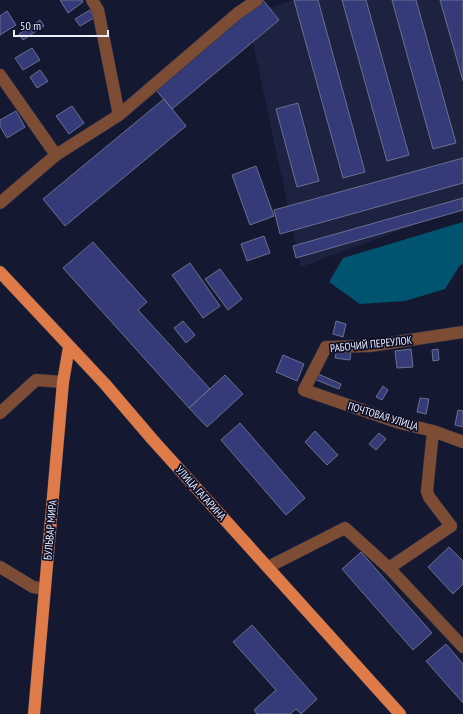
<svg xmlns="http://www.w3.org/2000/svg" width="463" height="714" font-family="'PT Sans Narrow',sans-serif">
  <rect width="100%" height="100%" fill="#151831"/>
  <path fill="#1e2241" d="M294,0H463V207L301,267L247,15Z"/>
  <path fill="#005470" d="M463,222V264L460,265L445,289L405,301L360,304L329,282L343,258Z"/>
  <path fill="#343b78" stroke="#69708f" d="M60,0H82L83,2L68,13Z
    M263,0L279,20L172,109L155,89Z
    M294,0H318L365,172L343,178Z
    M342,0H366L409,155L387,161Z
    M392,0H416L456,143L433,149Z
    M440,0H463V81Z
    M90,10L94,18L80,26L75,19Z
    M7,11L16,25L0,35V16Z
    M40,20L44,26L23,40L19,34Z
    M32,48L40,60L23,70L15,58Z
    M40,70L48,81L37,88L30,77Z
    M164,99L186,126L65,226L43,199Z
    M298,103L319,181L297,187L276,109Z
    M72,106L84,123L69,134L56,116Z
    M16,111L25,127L7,138L0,126V120Z
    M463,158V183L280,234L274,210Z
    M256,166L274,216L250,225L232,175Z
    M463,198V210L296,258L293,246Z
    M264,236L270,253L247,261L241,244Z
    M93,242L147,302L138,310L210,389L189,408L63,268Z
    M190,263L220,306L203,318L172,275Z
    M220,269L242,299L228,310L205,279Z
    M183,321L195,335L186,343L174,328Z
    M336,321L346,324L343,337L333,334Z
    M337,348L351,350L350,360L335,358Z
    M411,349L413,367L397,368L395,351Z
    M438,349L439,360L433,361L432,350Z
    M283,355L304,364L297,381L276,372Z
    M316,373L341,384L339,389L314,379Z
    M225,375L243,394L207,427L189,408Z
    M383,386L388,390L382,400L376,397Z
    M420,398L429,399L426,414L417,412Z
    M458,410L463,411V427L455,425Z
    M240,423L305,498L286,515L221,440Z
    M315,431L338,455L327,465L305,442Z
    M379,433L386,439L376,450L369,444Z
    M449,547L463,561V584L453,594L428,567Z
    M361,552L432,633L413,650L342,569Z
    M252,625L317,699L301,714L296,709L290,714H257L254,710L276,690L233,642Z
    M446,644L463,664V703L426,661Z"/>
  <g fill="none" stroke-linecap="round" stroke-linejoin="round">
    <defs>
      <path id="minor" d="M92,0L98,10L119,115
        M0,75L56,155
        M0,203L56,155L119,115L238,13L257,0
        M463,332L370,346L326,347L304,390L400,423L433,431L463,442
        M0,413L36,380L63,382
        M0,567L33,587L44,589
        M268,567L345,528L389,568L451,526L429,497L427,491L433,431
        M389,568L463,647"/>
      <path id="major" d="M0,272L105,384L152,439L400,714
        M34,714L63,382L69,347"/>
    </defs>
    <use href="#minor" stroke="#2f3249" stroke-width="13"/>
    <use href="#major" stroke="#2f3249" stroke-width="13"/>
    <use href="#minor" stroke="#7c4c35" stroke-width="12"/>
    <use href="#major" stroke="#de7b49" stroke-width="12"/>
  </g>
  <g text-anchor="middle" stroke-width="3.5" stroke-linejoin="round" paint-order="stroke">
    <g font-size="11" fill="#eaedfc" stroke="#0c0f27">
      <text transform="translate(371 344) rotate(-6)" y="4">РАБОЧИЙ ПЕРЕУЛОК</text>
      <text transform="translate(383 416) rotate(17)" y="4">ПОЧТОВАЯ УЛИЦА</text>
      <text transform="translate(201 493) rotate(48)" y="4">УЛИЦА ГАГАРИНА</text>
      <text transform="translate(50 530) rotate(-85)" y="4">БУЛЬВАР МИРА</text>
    </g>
  </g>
  <path d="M14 30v6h94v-6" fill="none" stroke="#eaedfc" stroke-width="2"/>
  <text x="20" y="30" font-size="12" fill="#eaedfc" stroke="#0c0f27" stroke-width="3" paint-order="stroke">50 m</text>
</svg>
